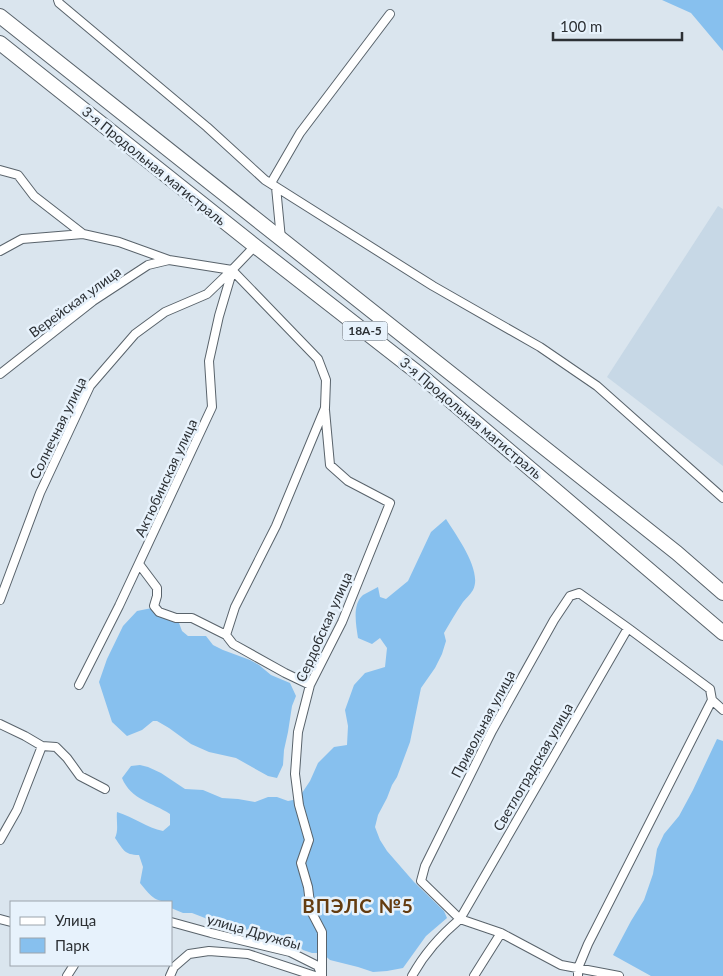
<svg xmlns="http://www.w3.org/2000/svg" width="723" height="976" font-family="Lato,sans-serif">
  <rect width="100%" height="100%" fill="#dae5ee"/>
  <path fill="#c7d8e6" d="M718,206L723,209V466L607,377Z"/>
  <path fill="#87c0ee" d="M662,0H723V51L691,13Z
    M446,519C456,535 483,571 473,590C470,595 466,598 463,602C456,612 450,623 444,633L446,641L442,654L435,668L421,688L410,742L397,777L392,785L387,798L378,815L375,827L380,840L387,851L414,882L444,911L447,918L426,936L403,968L387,971L373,972L358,967L330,960L322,953H312L303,950L296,943L273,937L255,928L239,931L229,926H216L205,918L192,913H183L171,908V902C154,902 150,895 140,883L143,867L139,855C124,855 123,849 115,838C119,830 116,821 117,812C134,817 147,828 163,831L170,825V814C152,802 131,800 122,778L131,766L140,765L148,767L161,773L185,789L203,790L222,798L238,799L255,802L268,797H277L288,801L298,799L310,781L318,763L334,747L347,745L348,726L345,710L354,685L365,673L385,667L387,648L380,638L372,644L358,638C356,625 352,604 363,595C368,592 373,590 378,587L380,597L386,599L408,581L431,532Z
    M157,607L179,623L182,631L188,636H206L213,645L223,650L250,660L259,665L271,675L290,683L296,696L292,706L288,732L284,750L283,765L277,778L268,776L236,758L209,752L191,744L169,728L157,721H153L142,730L127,736L112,722L99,682L107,659L123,626L137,611Z
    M717,739L723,741V976H651L613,955L631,921L644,900L653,874L657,849L664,834L679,816L693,790Z"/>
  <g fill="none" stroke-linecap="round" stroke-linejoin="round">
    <defs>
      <path id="minor" d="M58,0L59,3L207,127L265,180L433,286L540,347L597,386L723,498
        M0,170L18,175L34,196L83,234L119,242L169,260L232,270L318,359L326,380L325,408L276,526L235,607L226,635L233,644L285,673L310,685
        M271,183L300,133L390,14
        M276,187L281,239
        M0,251L22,239L83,234
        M0,374L93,301L148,265L169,260
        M139,564L157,588V596L154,606L159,612L176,618H192L226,635
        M0,600L40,493L90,386L135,334L165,312L207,294L232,270L255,246
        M79,685L119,606L212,407L209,361L219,316L232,272
        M712,700L723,710
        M0,724L25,736L42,746L56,747L67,758L80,776L105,789
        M0,840L17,810L42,746
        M0,919L11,922
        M171,922L211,933L290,952L318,966L321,974
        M67,976L74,965
        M170,976L174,967L189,954L209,951L248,954L315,976
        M322,976V932L311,911L308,887L301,863L309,840L299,805L295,774L298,732L310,685L342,622L390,503L348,481L330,465L325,410
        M412,976C424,954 441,935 460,919L501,933L561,965L619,976
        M474,976L501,933
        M578,976V968L588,944L712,700L710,689L628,628L579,593L570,596L554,620L492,731L425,866L421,881L460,919L628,628"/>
      <path id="trunk" d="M0,16L677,553L723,593
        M0,43L255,246L418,373L723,633"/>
    </defs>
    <use href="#minor" stroke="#59636b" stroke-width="10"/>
    <use href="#trunk" stroke="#59636b" stroke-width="16"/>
    <use href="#minor" stroke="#fff" stroke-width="8"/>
    <use href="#trunk" stroke="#fff" stroke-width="14"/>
  </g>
  <g text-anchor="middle" stroke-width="5" stroke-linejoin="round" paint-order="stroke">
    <rect fill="#e7f2fc" stroke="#646a70" stroke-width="1" x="342.5" y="321.5" width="45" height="19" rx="4"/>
    <g font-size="12" font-weight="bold" fill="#2c3034">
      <text x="365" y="335">18А-5</text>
    </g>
    <g font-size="14" fill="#2c3034" stroke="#e7f2fc">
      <text transform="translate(154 166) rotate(39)" y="5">3-я Продольная магистраль</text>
      <text transform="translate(75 302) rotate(-36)" y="5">Верейская улица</text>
      <text transform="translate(471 418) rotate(40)" y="5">3-я Продольная магистраль</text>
      <text transform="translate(58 428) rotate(-64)" y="5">Солнечная улица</text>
      <text transform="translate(166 478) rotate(-65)" y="5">Актюбинская улица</text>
      <text transform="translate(324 627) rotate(-66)" y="5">Сердобская улица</text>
      <text transform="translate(483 724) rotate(-62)" y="5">Привольная улица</text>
      <text transform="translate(533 767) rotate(-60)" y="5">Светлоградская улица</text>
      <text transform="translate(254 932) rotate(16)" y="5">улица Дружбы</text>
    </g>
    <g font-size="19" font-weight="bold" letter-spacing="1" fill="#643c10" stroke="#e7f2fc">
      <text x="358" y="913">ВПЭЛС №5</text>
    </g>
  </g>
  <rect x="10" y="901" width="162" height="65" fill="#e7f2fc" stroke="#9ca4ac"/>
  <rect x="20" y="917" width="25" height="8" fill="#ffffff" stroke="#9ca4ac"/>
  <text x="55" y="926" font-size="15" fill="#2c3034">Улица</text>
  <rect x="20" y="938" width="25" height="15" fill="#87c0ee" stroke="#9ca4ac"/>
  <text x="55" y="951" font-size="15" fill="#2c3034">Парк</text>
  <path d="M553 32v8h129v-8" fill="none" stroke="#2c3034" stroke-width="2.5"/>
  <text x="560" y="32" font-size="15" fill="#2c3034" stroke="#e7f2fc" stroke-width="4" paint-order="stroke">100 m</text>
</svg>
